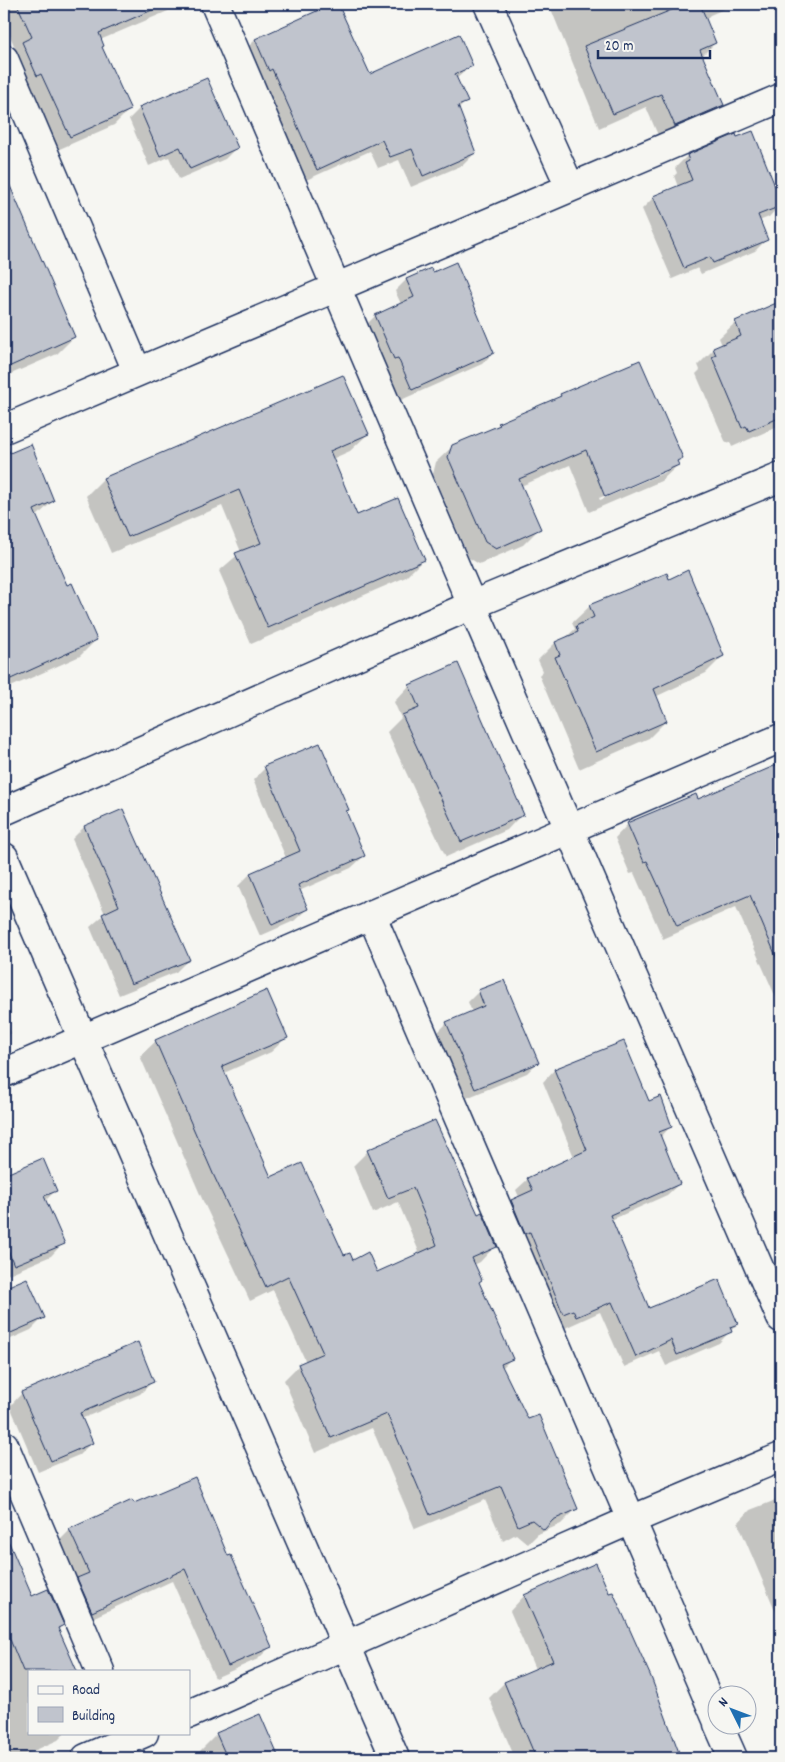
<svg xmlns="http://www.w3.org/2000/svg" width="785" height="1762" font-family="Dekko,sans-serif">
  <rect width="100%" height="100%" fill="#f6f6f2"/>
  <filter id="ink" filterUnits="userSpaceOnUse"><feTurbulence type="fractalNoise" baseFrequency=".02" numOctaves="2"/><feDisplacementMap in="SourceGraphic" scale="10" xChannelSelector="R" yChannelSelector="G"/><feConvolveMatrix kernelMatrix="1 2 1 2 8 2 1 2 1" color-interpolation-filters="sRGB"/></filter>
  <g filter="url(#ink)">
    <path fill="#0003" fill-rule="evenodd" d="M4,4H175L168,11L100,40L101,47L129,110L114,125L55,151L8,58L16,50L4,22Z
      M337,4L369,75L471,66L456,79L466,101L458,110L475,153L463,165L411,187L399,160L378,168L370,151L304,181L243,52L255,40Z
      M549,4H736L710,15L705,20L715,43L702,56L722,105L708,119L660,140L646,107L599,128Z
      M140,108L236,148L225,159L179,179L169,157L149,166L129,119Z
      M752,133L781,204L769,217L759,221L767,239L755,251L701,274L698,268L672,279L642,209L654,197L678,187L674,176L677,173L675,168L687,156Z
      M7,184L74,337L57,354L4,377V186Z
      M431,270L493,353L482,364L401,400L387,368L383,369L364,327L375,316L401,304L395,291L406,280Z
      M781,301V425L732,447L730,442L726,443L696,374L700,370L698,365L714,349L722,345L719,338L736,322Z
      M561,395L681,457L676,462L678,465L661,481L589,512L570,465L521,486L539,529L523,545L479,564L469,558L433,474L436,462L453,446L494,429L499,424L557,399ZM666,470V472L600,500L599,498Z
      M368,434L350,451L332,459L356,517L423,560L406,577L251,644L219,571L241,552L222,506L111,553L86,496L103,479Z
      M30,445L53,501L36,517L66,587L96,640L80,656L4,690V457Z
      M590,606L723,656L706,673L655,697L666,721L649,738L579,769L539,675L543,671L538,660L555,643L564,639L575,629L572,623Z
      M458,665L522,814L507,830L446,857L387,732L401,718L394,702L409,686Z
      M781,765V1009L736,907L663,939L634,873L630,874L615,838L628,824L698,800Z
      M265,768L347,810L345,812L364,856L351,868L299,891L307,909L294,921L260,936L238,886L250,874L286,858L253,780Z
      M123,810L188,960L176,972L119,995L90,927L105,914L72,839L84,827Z
      M479,991L538,1062L527,1073L464,1099L436,1034L447,1023L472,1012L468,1002Z
      M4,1016L11,1033L4,1041Z
      M287,1037L271,1052L224,1073L271,1179L344,1257L377,1274L420,1254L398,1202L373,1213L353,1166L368,1151L477,1216L495,1246L480,1262L474,1265L478,1283L511,1359L502,1368L527,1421L577,1508L561,1524L538,1534L528,1544L516,1534L503,1541L485,1500L415,1529L372,1428L315,1453L284,1380L299,1365L306,1362L273,1290L250,1301L203,1201L140,1056L156,1041Z
      M624,1042L648,1103L670,1127L660,1138L679,1184L667,1195L611,1220L649,1310L737,1324L719,1343L666,1366L659,1351L624,1367L600,1312L565,1328L562,1321L552,1325L500,1212L511,1201L519,1197L516,1190L528,1179L574,1157L543,1082L554,1070Z
      M42,1159L55,1191L45,1201L63,1243L51,1256L4,1276V1176Z
      M27,1279L43,1318L31,1330L4,1342V1289Z
      M152,1382L140,1394L81,1419L91,1443L79,1455L38,1472L10,1406L22,1393Z
      M781,1498V1615L778,1617L738,1523L750,1510Z
      M132,1502L227,1558L270,1647L258,1659L215,1678L172,1581L79,1624L57,1543L70,1530Z
      M595,1565L650,1678L680,1758H515L489,1698L504,1683L535,1669L510,1611L524,1596Z
      M22,1577L31,1597L62,1625L29,1671V1733H65L58,1740L18,1758H4V1586Z
      M259,1716L278,1758H203L200,1751L217,1734Z
      M706,1752L709,1758H692Z"/>
    <path fill="#c0c4cd" stroke="#1b2f5e" d="M17,4H166L99,33L104,46L102,47L131,110L70,137L41,74L37,76L22,42L32,37Z
      M332,4H338L370,74L459,34L473,66L455,74L468,102L458,106L476,153L423,176L412,149L390,157L382,140L317,170L272,69L269,71L255,39Z
      M686,4H700L716,43L700,50L724,105L675,126L661,94L613,114L584,46Z
      M207,78L238,148L190,169L180,147L160,156L139,107Z
      M753,131L781,201V206L758,215L768,240L713,263L710,257L684,268L653,196L692,180L685,163L689,161L687,155L736,134L737,137Z
      M4,172L75,337L4,369Z
      M456,262L494,353L412,390L398,358L394,359L375,315L414,297L406,279L431,268L433,272Z
      M781,301V417L749,431L746,426L742,428L712,357L716,355L713,348L741,336L735,321Z
      M640,360L683,458L677,461L679,465L605,497L586,450L519,479L541,529L496,549L485,542L448,457L452,445L500,425L498,423L561,396L560,394Z
      M343,375L369,434L330,451L357,515L398,498L425,560L268,628L235,553L261,543L239,490L128,537L103,478Z
      M4,444H6L10,453L31,444L54,501L34,510L67,585L72,583L97,640L4,682Z
      M688,570L724,656L654,689L667,721L596,752L555,657L560,655L555,642L578,632L576,626L594,617L589,605L667,573L669,579Z
      M458,663L524,815L461,842L402,715L419,708L409,685Z
      M320,743L349,810L346,811L365,856L298,885L308,909L272,925L250,873L300,851L264,766Z
      M781,763V968L750,895L677,926L647,861L644,862L627,823L696,794L698,799Z
      M123,809L190,960L131,984L102,914L119,906L84,826Z
      M504,980L539,1063L475,1089L446,1022L484,1006L478,990Z
      M267,990L288,1038L222,1066L271,1177L302,1163L344,1255L350,1253L353,1260L368,1252L377,1272L437,1245L413,1188L388,1198L367,1150L435,1120L478,1214L482,1212L497,1247L472,1258L482,1280L479,1282L513,1359L501,1364L528,1419L539,1415L578,1509L553,1520L544,1530L532,1520L518,1526L501,1486L430,1515L387,1414L331,1438L298,1364L323,1353L288,1276L266,1287L214,1176L155,1040Z
      M624,1041L649,1101L661,1096L672,1127L659,1132L680,1184L610,1215L649,1308L719,1279L738,1324L730,1327L732,1332L677,1355L671,1340L636,1357L612,1302L576,1317L573,1310L563,1314L530,1232L525,1234L511,1200L533,1190L527,1178L587,1150L554,1069Z
      M43,1158L57,1191L44,1196L65,1244L14,1265L4,1241V1175Z
      M27,1278L45,1318L4,1336V1288Z
      M138,1342L154,1382L80,1413L93,1443L51,1461L21,1392Z
      M195,1477L228,1556L231,1555L272,1647L228,1666L185,1569L92,1612L77,1578L89,1573L69,1529L132,1500L134,1503Z
      M4,1531L32,1596L48,1589L64,1625L58,1628L77,1671H23L4,1625Z
      M596,1563L609,1593L613,1592L651,1677L681,1758H536L504,1682L553,1661L524,1595Z
      M260,1714L279,1758H227L216,1733Z"/>
    <g fill="none" stroke-linecap="round" stroke-linejoin="round">
      <defs>
        <path id="street" d="M215,4L472,605L781,477
          M488,4L570,187
          M4,59L137,371
          M4,429L781,98
          M371,914L718,1722
          M4,1073L781,738
          M4,1445L100,1671
          M189,1714L631,1520L781,1457
          M718,1724L733,1758
          M86,1758L144,1733"/>
        <path id="secondary" d="M4,811L472,605L781,1318
          M4,857L395,1758"/>
      </defs>
      <use href="#street" stroke="#1b2f5e" stroke-width="31"/>
      <use href="#secondary" stroke="#1b2f5e" stroke-width="31"/>
      <use href="#street" stroke="#f6f6f2" stroke-width="28"/>
      <use href="#secondary" stroke="#f6f6f2" stroke-width="28"/>
    </g>
  </g>
  <rect width="785" height="1762" fill="none" stroke="#f6f6f2" stroke-width="20"/>
  <rect x="10" y="10" width="765" height="1742" fill="none" stroke="#1b2f5e" stroke-width="2" filter="url(#ink)"/>
  <rect x="28" y="1670" width="162" height="65" fill="#f6f6f2" stroke="#9ea6b7"/>
  <rect x="38" y="1686" width="25" height="8" fill="#f6f6f2" stroke="#9ea6b7"/>
  <text x="72" y="1694" font-size="15" fill="#1b2f5e">Road</text>
  <rect x="38" y="1707" width="25" height="15" fill="#c0c4cd" stroke="#9ea6b7"/>
  <text x="72" y="1720" font-size="15" fill="#1b2f5e">Building</text>
  <g transform="translate(732 1710) rotate(312)"><circle r="24" fill="#f6f6f2" stroke="#9ea6b7"/>
  <path d="M0-4L9 19L0 12L-9 19Z" fill="#1f6fb2"/>
  <text y="-8" font-size="14" font-weight="bold" text-anchor="middle" fill="#1b2f5e">N</text>
  </g>
  <path d="M598 50v8h112v-8" fill="none" stroke="#1b2f5e" stroke-width="2.5"/>
  <text x="605" y="50" font-size="15" fill="#1b2f5e" stroke="#f6f6f2" stroke-width="4" paint-order="stroke">20 m</text>
</svg>
